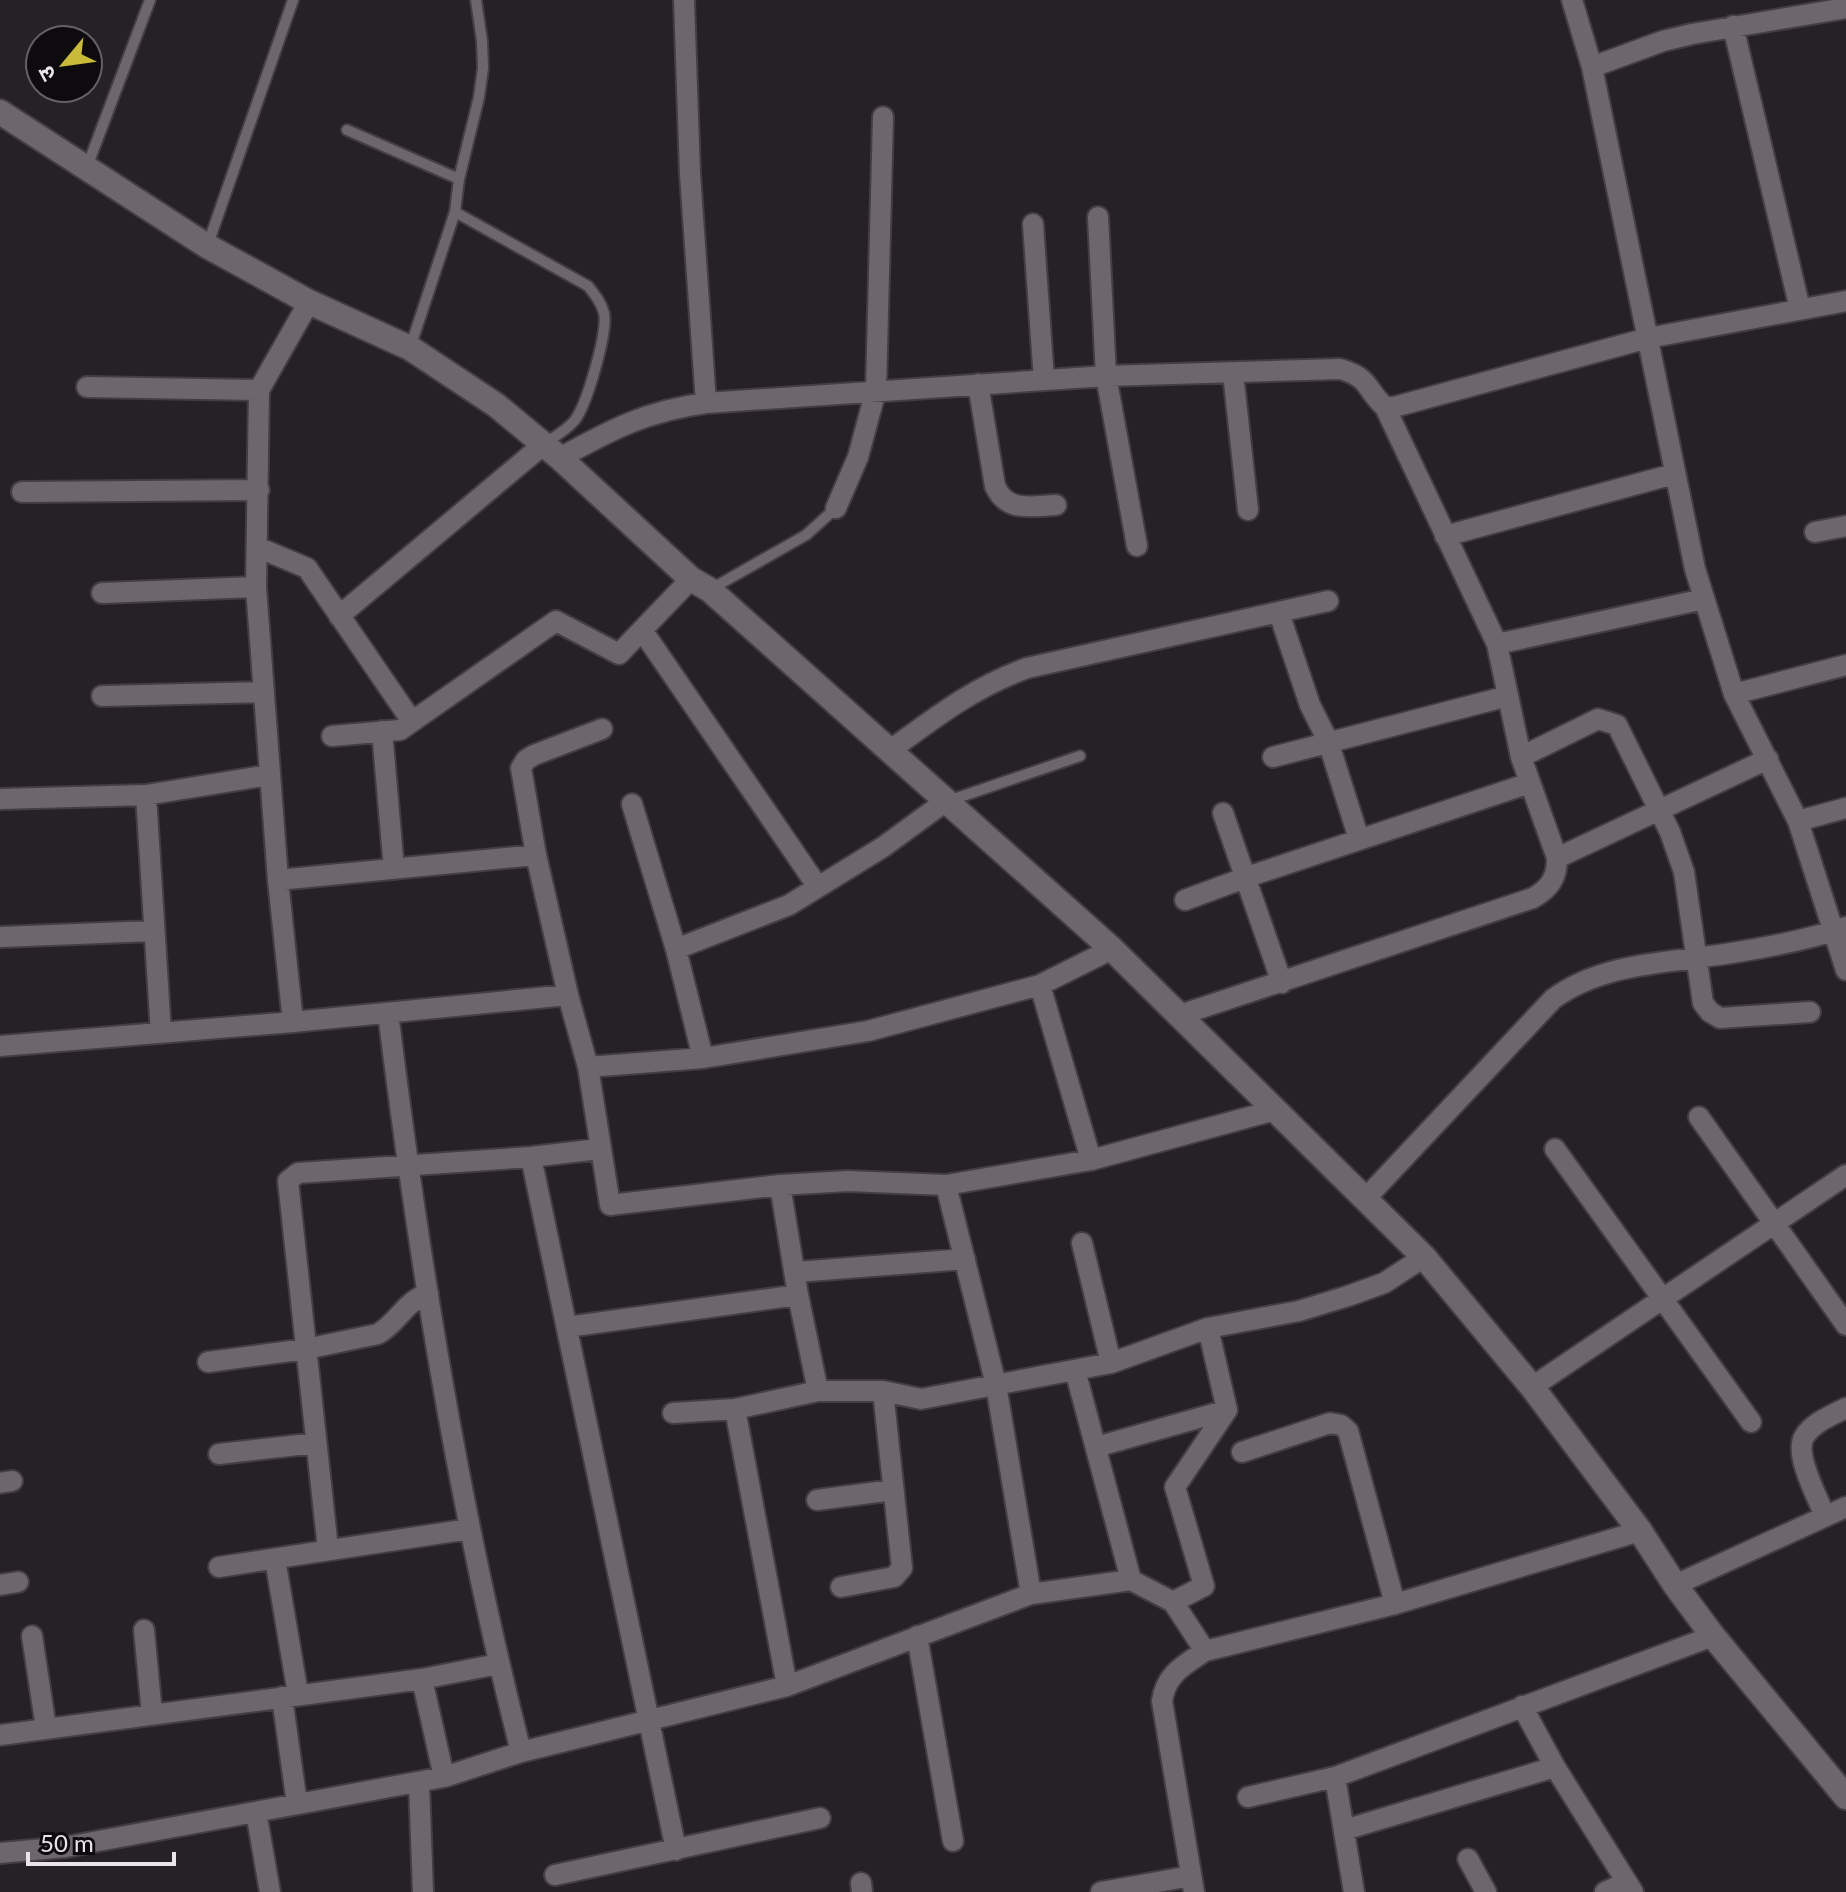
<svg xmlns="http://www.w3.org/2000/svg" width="1846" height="1892" font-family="Lato,'Noto Sans Devanagari',sans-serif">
  <rect width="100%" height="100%" fill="#262126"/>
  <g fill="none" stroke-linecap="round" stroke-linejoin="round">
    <defs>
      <path id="lane" d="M347,130L459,179
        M87,167L150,0
        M455,212L588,286C595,295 601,302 604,313C608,332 587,404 575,420C567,430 556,436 545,443
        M208,244L293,0
        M410,348L455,212L459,179L479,97L483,68L482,41L476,0
        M711,589L806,535L836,508
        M948,801L1080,756"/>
      <path id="street" d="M684,0L690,174L706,403
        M1572,0L1592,67L1695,569L1734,694L1798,821L1846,970
        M1733,26L1800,309
        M1592,67L1663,41L1692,34L1846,8
        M1098,217L1106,376L1137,546
        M1033,224L1044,380
        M1233,373L1248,510
        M978,384L995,486C1007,513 1031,506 1056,505
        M87,387L259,390
        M560,458C612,429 647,411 706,403L1106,376L1340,369C1371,378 1365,389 1385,407H1394L1648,338L1846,301
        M22,492L259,490
        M836,508L858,457L876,390L883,117
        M1815,532L1846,526
        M1445,536L1674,474
        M257,547L307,568L411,720
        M102,593L256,587
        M1279,613L1310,705L1328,741L1359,839
        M339,616L544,444
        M642,630L818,887
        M1497,644L1704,599
        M1734,694L1846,665
        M102,696L262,692
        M602,729L534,755L526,760L521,768L536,855L568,995L588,1067L610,1205L780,1185L848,1181L946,1185L1091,1160L1275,1110
        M382,731L394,869
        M332,736L400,730L556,621L619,654L691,579
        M889,751C936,717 972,688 1027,668L1328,601
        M1273,757L1508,696
        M1521,757L1598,719L1617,725L1670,832L1684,872L1703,1003L1710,1012L1720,1018L1810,1012
        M0,799L146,795
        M632,804L676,949L703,1058
        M1223,813L1282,983
        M1798,821L1846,808
        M1557,858L1768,759
        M278,880L536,855
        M1185,900L1247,877L1530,783
        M0,937L153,931
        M676,949L789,905L883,847L946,801
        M1040,985L1091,1160
        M388,1013C419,1261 459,1509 521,1752
        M1180,1015L1533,898C1550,888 1557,878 1557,858L1521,757L1497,644L1385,407
        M293,1022L278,880L256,587L259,390L309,302
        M161,1033L146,795L269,775
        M0,1046L293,1022L568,995
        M588,1067L703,1058L868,1031L1040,985L1112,949
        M1699,1117L1846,1325
        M1555,1149L1751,1422
        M531,1157L676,1850
        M780,1185L798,1295L818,1391L735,1409L787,1686
        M946,1185L996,1385L1031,1594
        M1366,1198L1553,999C1602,963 1666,963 1725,954C1764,948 1808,940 1846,927
        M1082,1243L1111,1363
        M796,1272L965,1259
        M567,1327L798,1295
        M208,1362L306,1349L378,1334C400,1321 401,1305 428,1293
        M1075,1370L1131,1580
        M1532,1387L1846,1175
        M818,1391H883L921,1399L1111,1363L1208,1328L1299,1311L1348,1296L1384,1283L1424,1257
        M673,1413L735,1409
        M1096,1447L1227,1410L1208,1328
        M1242,1452L1330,1423L1341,1425L1348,1431L1395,1604
        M219,1454L316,1443
        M0,1483L12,1481
        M817,1500L893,1490
        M1825,1516C1818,1498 1794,1455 1804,1437C1812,1423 1832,1415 1846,1408
        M328,1549L288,1181L298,1173L531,1157L599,1149
        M275,1559L298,1694
        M219,1567L469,1529
        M0,1585L18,1582
        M1675,1585L1846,1507
        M841,1587L894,1577L902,1568L883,1391
        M1173,1602L1204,1586L1175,1487L1227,1410
        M144,1630L152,1714
        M32,1636L46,1728
        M917,1636L953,1841
        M422,1679L498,1664
        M282,1697L297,1804
        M1522,1706L1555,1767L1633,1892
        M0,1735L422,1679L444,1777
        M1335,1777L1354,1892
        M419,1783L423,1892
        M1248,1797L1335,1777L1713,1636
        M256,1812L270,1892
        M1344,1830L1555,1767
        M0,1853L66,1847L444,1777L521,1752L787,1686L1031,1594L1131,1580L1173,1602L1205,1651L1395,1604L1640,1531
        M1468,1859L1486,1892
        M555,1875L820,1818
        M861,1883L862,1892
        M1101,1892L1191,1876
        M1194,1892L1162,1701C1166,1674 1184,1665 1205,1651
        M1605,1892L1627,1882"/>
      <path id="secondary" d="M0,112L207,246L309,302L410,348L496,405L560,458L691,579L710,590L1112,949L1424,1257L1532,1387L1640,1531L1675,1585L1713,1636L1846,1797"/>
    </defs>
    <use href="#lane" stroke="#433e43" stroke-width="14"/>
    <use href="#street" stroke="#433e43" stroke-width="24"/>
    <use href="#secondary" stroke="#433e43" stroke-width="28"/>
    <use href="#lane" stroke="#6d666d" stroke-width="10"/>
    <use href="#street" stroke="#6d666d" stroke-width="20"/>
    <use href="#secondary" stroke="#6d666d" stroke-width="24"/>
  </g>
  <g transform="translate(64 64) rotate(241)"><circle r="38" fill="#0e0b0e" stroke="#656265" stroke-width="2"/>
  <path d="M0-6L14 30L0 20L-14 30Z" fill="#c9ba3a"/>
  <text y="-12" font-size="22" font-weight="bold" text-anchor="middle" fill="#e8e4e8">उ</text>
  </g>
  <path d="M28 1852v12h146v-12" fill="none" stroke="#e8e4e8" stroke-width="4"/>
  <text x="40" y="1852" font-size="24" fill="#e8e4e8" stroke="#0e0b0e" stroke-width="6" paint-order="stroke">50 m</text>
</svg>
